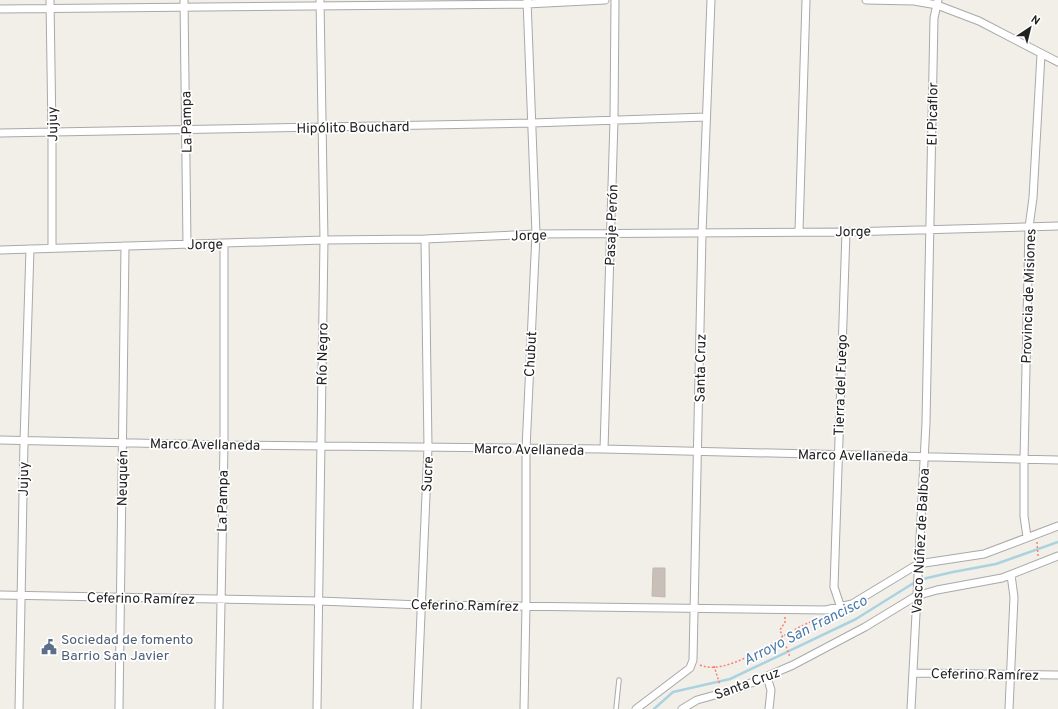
<svg xmlns="http://www.w3.org/2000/svg" width="1058" height="709" font-family="Overpass,sans-serif">
  <rect width="100%" height="100%" fill="#f2efe9"/>
  <g fill="none" stroke-linecap="round" stroke-linejoin="round">
    <path stroke="#aad3df" stroke-width="2.5" d="M654,709L673,692L730,679L856,619L912,584L927,578L953,572L996,564L1058,542"/>
  </g>
  <path fill="#c7bfb8" stroke="#c4b6ab" d="M653,568H665V597L652,596Z"/>
  <g fill="none" stroke-linecap="round" stroke-linejoin="round">
    <defs>
      <path id="lane" d="M616,709L619,680"/>
      <path id="street" d="M50,0L52,133V248
        M184,0L187,245
        M866,0L914,1L937,5L979,21L1058,62
        M0,9L527,4L605,0
        M0,133L532,123L706,117
        M799,231L806,0
        M0,250L324,240L425,239L536,234L846,232L1058,226
        M0,440L224,445L604,449L1058,460
        M604,449L614,120L615,0
        M1027,537L1024,516V460L1029,227L1033,198L1041,54
        M0,595L319,601L421,605L826,610L852,604L918,564L984,554L1058,526
        M841,608L834,587L846,232
        M913,673L1058,675
        M767,677L771,690L769,709
        M19,709L24,441L30,249
        M119,709L125,246
        M219,709L224,445V244
        M317,709L324,240L320,0
        M417,709L428,447L425,239
        M524,709L526,605V449L536,234L527,0
        M636,709L690,668L693,660L702,233L711,0
        M682,709L697,700L737,689L793,665L865,627L916,596L937,590L1002,578L1058,556
        M911,709L926,423L934,18L938,0
        M1009,709L1014,597L1011,575"/>
    </defs>
    <use href="#lane" stroke="#a9a9a9" stroke-width="5.5"/>
    <use href="#street" stroke="#a9a9a9" stroke-width="9"/>
    <path stroke="#fa8072" stroke-width="1.5" stroke-dasharray="2 2" stroke-linecap="butt" d="M1037,542L1038,556
      M785,617V622L780,630L790,657
      M700,665C726,676 769,644 792,631C801,626 810,622 820,618
      M714,666L720,685"/>
    <use href="#lane" stroke="#fff" stroke-width="3.5"/>
    <use href="#street" stroke="#fff" stroke-width="7"/>
  </g>
  <defs>
    <symbol id="civic-bare" viewBox="-9 -9 18 18"><path d="M-.6-6.5H3V-4.5H.6V-3L4-1V1h2V6H-6V1h2V-1L-.6-3ZM-1.2 2.5V6h2.4V2.5Z" fill="#5c6f8a" stroke="#fff" stroke-width="2.5" paint-order="stroke"/></symbol>
  </defs>
  <g fill-rule="evenodd">
    <use href="#civic-bare" x="38" y="636" width="22" height="22"/>
  </g>
  <g text-anchor="middle" stroke-width="3.5" stroke-linejoin="round" paint-order="stroke">
    <g font-size="14" fill="#222" stroke="#fff">
      <text transform="translate(932 114) rotate(-89)" y="5">El Picaflor</text>
      <text transform="translate(186 122) rotate(-91)" y="5">La Pampa</text>
      <text transform="translate(52 124) rotate(-91)" y="5">Jujuy</text>
      <text transform="translate(353 127) rotate(-1)" y="5">Hipólito Bouchard</text>
      <text transform="translate(611 225) rotate(-88)" y="5">Pasaje Perón</text>
      <text transform="translate(853 231) rotate(-1)" y="5">Jorge</text>
      <text transform="translate(529 235) rotate(-2)" y="5">Jorge</text>
      <text transform="translate(205 244) rotate(-1)" y="5">Jorge</text>
      <text transform="translate(1028 296) rotate(-88)" y="5">Provincia de Misiones</text>
      <text transform="translate(322 354) rotate(-89)" y="5">Río Negro</text>
      <text transform="translate(530 354) rotate(-87)" y="5">Chubut</text>
      <text transform="translate(700 368) rotate(-89)" y="5">Santa Cruz</text>
      <text transform="translate(840 385) rotate(-88)" y="5">Tierra del Fuego</text>
      <text transform="translate(205 444) rotate(1)" y="5">Marco Avellaneda</text>
      <text transform="translate(529 449) rotate(1)" y="5">Marco Avellaneda</text>
      <text transform="translate(853 455) rotate(1)" y="5">Marco Avellaneda</text>
      <text transform="translate(427 474) rotate(-87)" y="5">Sucre</text>
      <text transform="translate(122 478) rotate(-89)" y="5">Neuquén</text>
      <text transform="translate(23 479) rotate(-89)" y="5">Jujuy</text>
      <text transform="translate(222 501) rotate(-89)" y="5">La Pampa</text>
      <text transform="translate(920 541) rotate(-87)" y="5">Vasco Núñez de Balboa</text>
      <text transform="translate(141 598) rotate(1)" y="5">Ceferino Ramírez</text>
      <text transform="translate(465 605) rotate(1)" y="5">Ceferino Ramírez</text>
      <text transform="translate(985 674) rotate(1)" y="5">Ceferino Ramírez</text>
      <text transform="translate(747 683) rotate(-20)" y="5">Santa Cruz</text>
    </g>
    <g font-size="14" fill="#4e5e75" stroke="#fff" text-anchor="start">
      <text x="61" y="644">Sociedad de fomento<tspan x="61" dy="16">Barrio San Javier</tspan></text>
    </g>
    <g font-size="15" font-style="italic" fill="#4a7aab" stroke="#fff">
      <text transform="translate(805 630) rotate(-27)" y="5">Arroyo San Francisco</text>
    </g>
  </g>
  <g transform="translate(1030 28) rotate(35)" stroke="#ffffff" stroke-width="3" paint-order="stroke">
  <path d="M0-3L7 15L0 10L-7 15Z" fill="#222222"/>
  <text y="-6" font-size="11" font-weight="bold" text-anchor="middle" fill="#222222">N</text>
  </g>
</svg>
